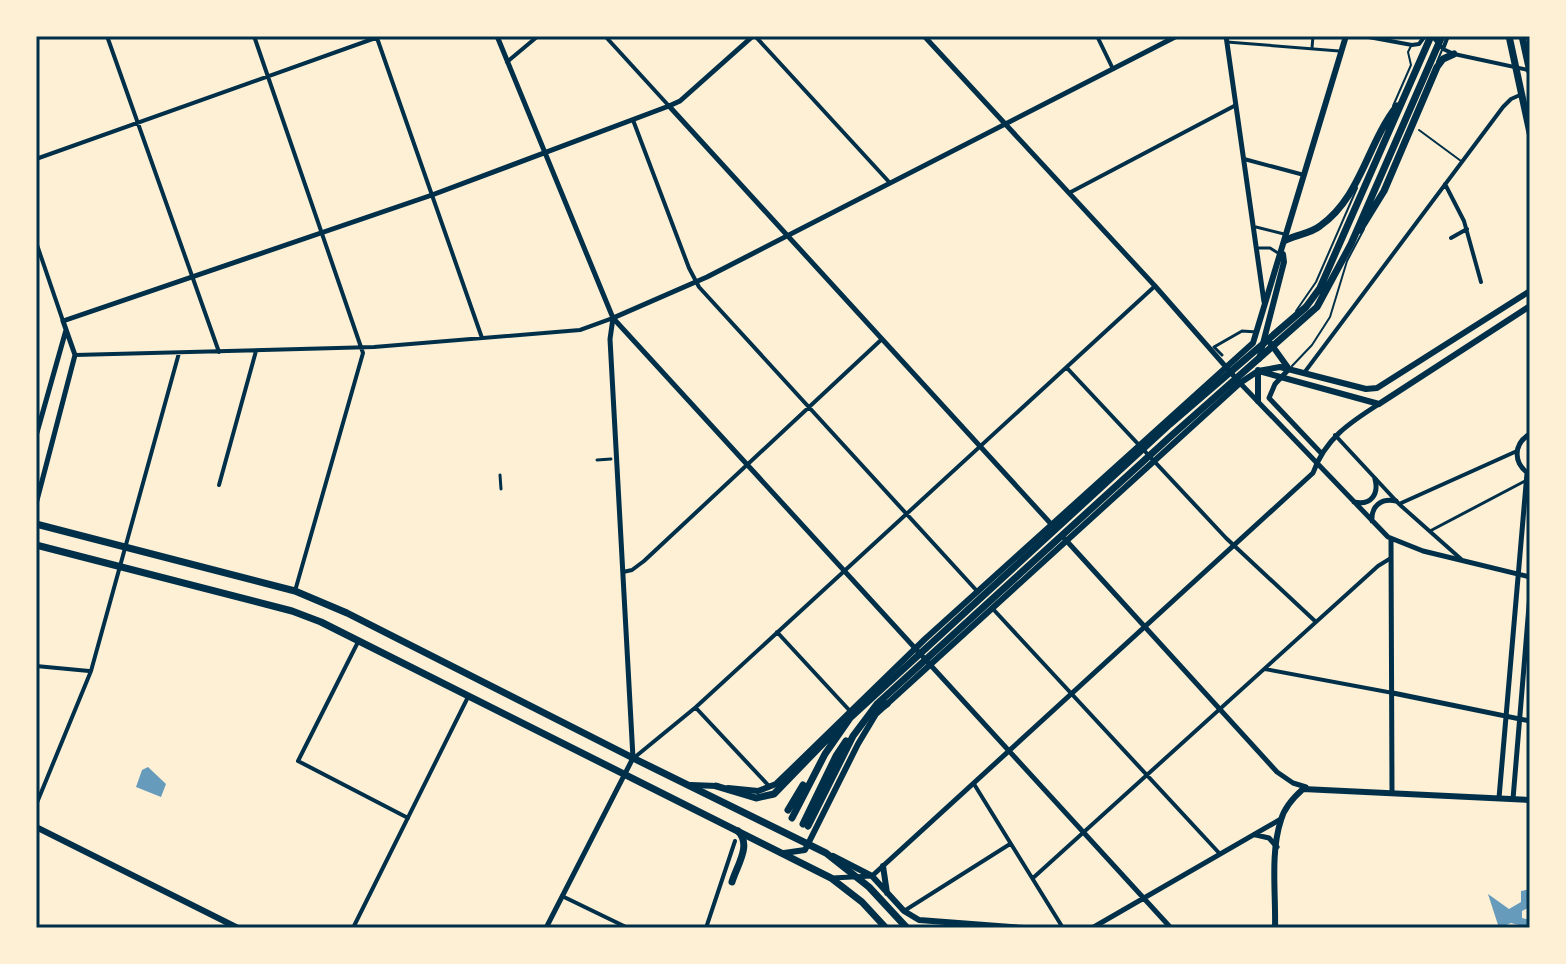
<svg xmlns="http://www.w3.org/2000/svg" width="1566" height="964" font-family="'Alegreya Sans',sans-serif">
  <rect width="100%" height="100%" fill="#fdf0d5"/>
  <path fill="#669bbc" d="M148,767L166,784L161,797L136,787L142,770Z
    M1530,889V907L1522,911V918L1530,920V928L1511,923L1499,928L1488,894L1509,909L1521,902V891Z"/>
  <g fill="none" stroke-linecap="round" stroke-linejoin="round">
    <path stroke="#003049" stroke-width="2" d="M1437,62L1442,50
      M1393,106L1411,65L1408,52L1411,46
      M1419,130L1461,161
      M1296,311L1316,282L1357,188
      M1292,366L1312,345L1330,317L1347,261L1364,229"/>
    <path stroke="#003049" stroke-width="3" d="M1227,42L1339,51
      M1312,48L1313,36
      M1256,227L1284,234
      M1259,248H1270L1278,253
      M1222,355L1214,347L1242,331L1257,332
      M597,460L611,459
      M500,475L501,489
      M1430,531L1525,481"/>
    <path stroke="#003049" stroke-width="4" d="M107,36L219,352
      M254,36L363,353L295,591
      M605,36L669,106
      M755,36L890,183
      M1097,36L1113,69
      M1363,36L1412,45L1419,44L1425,36
      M1432,36L1443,49L1454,54L1528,70
      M377,38L482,338
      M1443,49L1448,36
      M507,62L538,36
      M633,120L689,268L699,287L977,591
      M36,159L381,36
      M1244,159L1304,175
      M1445,184L1464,221L1481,282
      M1069,193L1236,105
      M1451,238L1467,229
      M36,242L63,321
      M75,355L374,347L580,330L613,318
      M1067,368L1226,538L1316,622
      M1304,373L1503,107L1511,99L1520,95
      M1335,435L1399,504L1461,559
      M219,485L256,351
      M1399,504L1517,451
      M623,572L632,570L644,561L882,339
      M993,609L1220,854
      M777,632L850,711
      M359,640L298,761L408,818
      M36,666L89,671
      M1265,669L1393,693
      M696,708L769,786
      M635,757L696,707L1155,286
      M974,784L1063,928
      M36,805L91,671L179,353
      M1033,878L1378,566L1391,558
      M562,896L628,928
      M904,911L1010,844
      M353,928L468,697
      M706,928L735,841"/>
    <path stroke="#003049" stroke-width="5" d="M497,36L613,318L1171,928
      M924,36L1155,286L1240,383L1388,537L1423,551L1530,577
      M1226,36L1264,302
      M669,106L1052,525
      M613,318L707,277L1177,36
      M1289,369L1275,384L1269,398L1322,454
      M36,436L66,330
      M1529,474C1513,463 1513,444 1530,434
      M1354,502C1371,506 1379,494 1375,479
      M36,504L75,355L63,321L432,195L669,106L680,101L753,36
      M1372,521C1371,506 1381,498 1396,501
      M1064,538L1277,772L1293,783L1306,787
      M1391,539L1392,792
      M1393,693L1530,721
      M1499,798L1527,473
      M1513,799L1530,594
      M1256,835L1269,838L1277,847
      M832,878L872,876L1313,473C1325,439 1349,423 1379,404
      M546,928L633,758L610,339L613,318
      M1092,928L1281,819"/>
    <path stroke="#003049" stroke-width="6" d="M1271,344L1289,369
      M1259,359L1284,262L1283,254
      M1259,371L1379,404
      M1258,401V370
      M1379,404L1530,306
      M691,785L717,786
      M728,788L758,791L776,784L925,639L1253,343L1346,36
      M36,827L238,928
      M784,853L805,850L858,744L876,714L1240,383L1258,371L1280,367L1366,389L1377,388L1530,291
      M833,856L872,876L904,911L919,920L1024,928
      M883,866L887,893
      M1275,928C1276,894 1270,853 1281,820C1284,808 1294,797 1303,789L1530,800"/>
    <path stroke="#003049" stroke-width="7" d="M1509,36L1530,133
      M1522,36L1530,72
      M36,524L295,591L347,613L633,758L826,853L869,887L907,928
      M36,545L292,611L321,622L831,878L862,902L886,928"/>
    <path stroke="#003049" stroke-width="7" d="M1360,230L1384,191L1437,67L1443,59L1454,54
      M1286,240C1297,234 1310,234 1320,226C1361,197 1367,144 1397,106
      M874,712L887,704
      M716,786L756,798L774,794L839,727
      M788,810L803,785
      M792,818L825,754L850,718L1170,424L1306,307L1320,288L1431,36
      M803,824L836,756L846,741
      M808,826L853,736L877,704L1171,436L1317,307L1351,244L1442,36
      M732,882C737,865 752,845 738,831"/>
  </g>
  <rect width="1566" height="964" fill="none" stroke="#fdf0d5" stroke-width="76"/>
  <rect x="38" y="38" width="1490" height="888" fill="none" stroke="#003049" stroke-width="3"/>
</svg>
